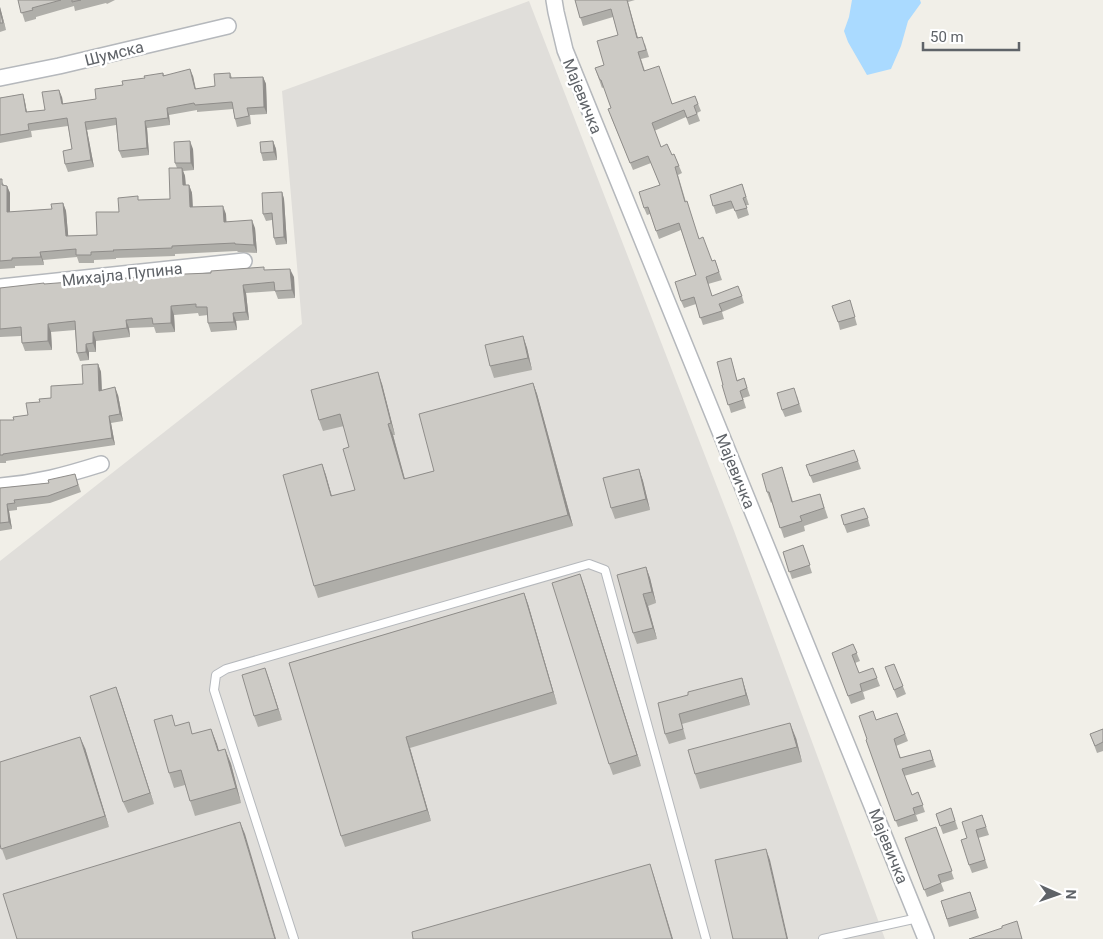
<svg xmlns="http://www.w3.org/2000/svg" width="1103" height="939" font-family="Roboto,sans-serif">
  <rect width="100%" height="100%" fill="#f1efe8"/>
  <path fill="#e0deda" d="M529,1L733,528L885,939H0V561L302,324L282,91Z"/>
  <path fill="#aadaff" d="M852,0H920L921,3L908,21L901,46L891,69L867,75L848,42L844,31L849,17Z"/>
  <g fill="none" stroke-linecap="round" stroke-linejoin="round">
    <defs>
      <path id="lane" d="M294,939L214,690L216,675L226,669L589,564L605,570L706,939
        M823,939L918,918"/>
      <path id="street" d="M554,0L556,12L565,50L926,939
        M0,78L59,66L228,26
        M0,287L244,261
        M0,486C37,483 66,475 101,464"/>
    </defs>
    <use href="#lane" stroke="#b5b8bc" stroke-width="10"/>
    <use href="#street" stroke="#b5b8bc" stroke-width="18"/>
    <use href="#lane" stroke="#fff" stroke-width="8"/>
    <use href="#street" stroke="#fff" stroke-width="15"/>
  </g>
  <path fill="#afaea9" d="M18,0H115L107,4L106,3L75,11L74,6L36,17V19L25,22Z
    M575,0H635L628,2L638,38L645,44L649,57L641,59L645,71L673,104L695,96L701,111L697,113L700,121L689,125L686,117L654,131L661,147L672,155L674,154L682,173L678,175L686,202L699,239L712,261L715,260L722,280L708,284L712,296H742L744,303L722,312L724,319L703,325L696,304L684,308L681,301L696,275L681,230L659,239L650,214L647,215L644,208L660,185L651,163L633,170L611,117V108L604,87L602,88L595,68L604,65L618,35L613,17L583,26Z
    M0,7L6,30L0,32Z
    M163,73L164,75L193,76L196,89L215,86L230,73L232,78L263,77L266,84L267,114L250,115L251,124L237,127L235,119L233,109L197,112V110L169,115L170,125L147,128L149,155L122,158L119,151L116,125L87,130L94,167L68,172L65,164L72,149L68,126L31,131L32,137L0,143V98L23,94L25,102L27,112L45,110L62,97L63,104L96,99L123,85Z
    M273,141L276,149L277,160L263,161L261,153Z
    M193,149L194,170L183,171L185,176L186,185H189L192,193L193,207L226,214V222L255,228L257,253L238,252L237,251L175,254V256L116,258V259L94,260V263H79L77,257L43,260L44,265L15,266V268L0,269V179L4,185L7,186L10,193V212L52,209L63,203L66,211L68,236L97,235L119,212L139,200L170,199L177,168L175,163Z
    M742,184L749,205H746L749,215L738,219L734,208L716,214L710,195Z
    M282,192L284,199L287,244L276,245L274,238L272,220L266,221L263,214Z
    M265,270L294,277L295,298L278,299L275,291L246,293L249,320L236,321L237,330L211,332L208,323V315L199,316L198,313L174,315L175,332L156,333L154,327L129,328L130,337L96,341V352H89V360L80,361L77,353L75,330L51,332L52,350L25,351L22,343L21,336L0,337V288Z
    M850,300L857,325L840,330L838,322Z
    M523,336L527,348L532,370L494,378L490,366Z
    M731,358L737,380L744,378L750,396L743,398L746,408L731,413L723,385Z
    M98,364L101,372L102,390L118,395L123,421L111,423L115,445L6,461V463H0V420H14L28,415L40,402L51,398L83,384Z
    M533,383L537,394L573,526L318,598L314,586L322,464L332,496L355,490L349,447L344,426L323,431L319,420L382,384L395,435H393L405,479L434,471Z
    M797,396L802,412L785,417L782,410Z
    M854,450L861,469L813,483L806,465Z
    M782,467L793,502L820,494L828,518L804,526L805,531L784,538L772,502L771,503L767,492Z
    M639,469L643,481L650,510L615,519L611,508Z
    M75,474L81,492L50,503L17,507V510L9,511L12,529L0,531V488L49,483Z
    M867,515L870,526L847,533L844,525Z
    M803,545L812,573L792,579L783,552Z
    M646,567L650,578L656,603L648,606L657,639L637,644L633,633Z
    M584,585L641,766L613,775L609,764Z
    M524,593L528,604L557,704L410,748L431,821L345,847L341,836L289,663Z
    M853,644L860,661L855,663L859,673L873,668L880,686L863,692L865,699L851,704L832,653Z
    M894,664L906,694L897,698L885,667Z
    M265,668L282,720L258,727L254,716Z
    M742,678L750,705L682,724L686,739L669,744L665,734L688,695Z
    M120,698L154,804L128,813L123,802Z
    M897,713L908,741L896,746L901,758L930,750L936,767L904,776L912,795L918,792L925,812L916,815L918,821L898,827L866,740L867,739L876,720Z
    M176,726L193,734L211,729L219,751L225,749L231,764L241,803L195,816L185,785L174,788L169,773Z
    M1103,729V751L1097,753L1090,734Z
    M796,738L802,762L700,789L695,774Z
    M85,748L109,827L6,860L0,844Z
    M951,808L958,829L943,834L936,814Z
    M982,815L989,835L978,838L988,868L972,873L969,865L967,838Z
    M936,827L954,879L941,883L944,891L927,897L905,838Z
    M970,892L979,918L949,927L941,901Z"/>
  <path fill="#8f8d8a" d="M627,0L640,46L637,38Z
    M0,7L6,30L0,11Z
    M190,69L193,76L197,97Z
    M263,77L266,84L267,114L264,107Z
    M59,90L62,97L64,111L62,104Z
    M23,94L25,102L28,119L26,112Z
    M167,108L169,115L170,125L168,118Z
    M145,121L147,128L149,155L147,148Z
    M85,122L87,130L94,167L91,160Z
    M190,141L193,149L194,170L191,163Z
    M273,141L276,149L277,160L274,152Z
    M182,168L185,176L186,193L183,185Z
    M189,185L192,193L193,215L190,207Z
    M7,186L10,193V220L7,212Z
    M282,192L284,199L287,244L284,237Z
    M63,203L66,211L69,244L66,236Z
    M223,206L226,214L227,230L224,222Z
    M252,220L255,228L257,253L254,245Z
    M40,252L43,260L44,265L41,257Z
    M290,269L294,277L295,298L292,290Z
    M243,285L246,293L249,320L246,312Z
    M171,306L174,315L175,332L171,323Z
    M233,313L236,321L237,330L234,322Z
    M126,320L129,328L130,337L127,328Z
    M48,324L51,332L52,350L48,341Z
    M93,332L96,341V352L93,343Z
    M523,336L527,348L532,370L528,358Z
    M86,344L89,352V360L86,352Z
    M98,364L101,372L102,398L99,391Z
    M378,372L382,384L395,435L391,423Z
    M533,383L537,394L573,526L568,515Z
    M115,387L118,395L123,421L120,414Z
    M109,416L111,423L115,445L112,438Z
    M388,424L393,435L408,491L404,479Z
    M322,464L326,475L335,508L331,496Z
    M639,469L643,481L650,510L646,499Z
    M7,504L9,511L12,529L9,522Z
    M646,567L650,578L656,603L652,592Z
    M580,574L584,585L641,766L637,755Z
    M524,593L528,604L557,704L553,692Z
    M643,594L648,606L657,639L653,628Z
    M265,668L269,679L282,720L278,709Z
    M742,678L745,688L750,705L746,695Z
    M116,687L120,698L154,804L150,793Z
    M790,723L796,738L802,762L797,747Z
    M211,729L217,744L223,766L218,751Z
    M80,737L85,748L109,827L105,816Z
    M406,737L410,748L431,821L427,810Z
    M225,749L231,764L241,803L236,788Z
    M240,822L245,834L276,939H275Z
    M766,849L770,860L788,939H787Z
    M650,864L654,876L673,939H672Z"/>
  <path fill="#cccac5" stroke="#8f8d8a" d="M18,0H61L32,8L33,10L21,13Z
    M72,0H81L72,2Z
    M575,0H627L637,38L642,37L646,50L638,52L644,71L659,66L672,104L695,96L698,104L694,106L697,114L687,118L684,110L652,123L661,147L667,144L672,155L674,154L679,166L675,167L685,202L687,201L699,239L703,237L712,261L715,260L719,272L706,277L712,296L738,286L742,296L719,304L722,311L700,318L694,297L681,301L675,282L696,275L679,223L656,231L648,207L644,208L639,192L660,185L648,156L630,163L608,109L611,108L601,80H600L595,68L604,65L597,41L618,35L611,9L580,18Z
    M0,11L3,23H0Z
    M190,69L195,89L215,86L214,74L230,73V78L263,77L264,107L247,108L249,116L235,119L232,102L195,105L194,103L167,108L168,118L145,121L147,148L119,151L116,118L85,122L91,160L65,164L63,151L72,149L67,118L28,124L29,130L0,135V98L23,94L26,112L45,110L42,92L59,90L62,104L96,99L95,89L123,85L122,81L145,78L144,76L163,73V76Z
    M190,141L191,163H175L174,142Z
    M273,141L274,152L261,153L260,142Z
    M169,168H182L183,185H189L190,207L223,206L224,222L252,220L254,245L235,244V243L172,246V248L113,250L114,251L91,252V255H76V249L40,252L41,257L12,258V260L0,261V179H2V185L7,186V212L52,209L51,204L63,203L66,236L97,235L96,212H119L118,198L138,196V200L170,199Z
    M742,184L746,197L743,198L747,208L735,211L731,201L713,206L710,195Z
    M282,192L284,237L274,238L272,213L263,214L262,193Z
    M264,267V270L290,269L292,290L275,291L274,282L243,285L246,312L233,313L234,322L208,323L207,307H196V304L171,306V323L153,324L152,318L126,320L127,328L93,332V343L86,344V352L77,353L75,321L48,324V341L22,343L21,327L0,329V288L44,283V284L96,280V281L159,275L211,273V271Z
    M850,300L855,317L838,322L832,306Z
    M523,336L528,358L490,366L485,345Z
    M731,358L737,381L744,378L747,388L740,391L743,400L728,405L722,385H723L717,362Z
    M98,364L99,391L115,387L120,414L109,416L112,438L3,454V455H0V420H14L13,417L28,415L26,403L40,402L39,399L51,398V386L83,384L82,365Z
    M378,372L391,423L388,424L404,479L434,471L419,414L533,383L568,515L314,586L283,475L322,464L331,496L355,490L343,449L349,447L340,414L319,420L311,390Z
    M794,388L799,404L782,410L777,393Z
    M854,450L858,461L810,476L806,465Z
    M782,467L792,502L820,494L824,508L800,516L802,521L780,528L769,492H767L762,474Z
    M639,469L646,499L611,508L603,478Z
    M75,474L78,485L48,496L14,500L15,503L7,504L9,522L0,523V488L49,483L48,480Z
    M864,508L868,518L844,525L841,515Z
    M803,545L810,565L789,572L783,552Z
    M646,567L652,592L643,594L653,628L633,633L617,575Z
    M580,574L637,755L609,764L552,583Z
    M524,593L553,692L406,737L427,810L341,836L289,663Z
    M853,644L857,653L852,655L859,673L873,668L877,678L860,684L862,691L848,696L832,653Z
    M894,664L903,686L894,690L885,667Z
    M265,668L278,709L254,716L242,675Z
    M742,678L746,695L679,714L683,729L665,734L658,703L688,695V692Z
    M116,687L150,793L123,802L90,696Z
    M873,711L876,720L897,713L905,734L894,739L900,758L930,750L933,760L902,769L912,795L918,792L923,805L913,808L915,814L895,821L866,740L867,739L859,716Z
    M172,715L175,726L189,722L192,734L211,729L218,751L225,749L236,788L190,801L181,770L169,773L154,720Z
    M790,723L797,747L695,774L688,750Z
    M1103,729V742L1095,746L1090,734Z
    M80,737L105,816L1,849L0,844V762Z
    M951,808L955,821L940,826L936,814Z
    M982,815L986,827L976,830L985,860L969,865L961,840L967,838L962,822Z
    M240,822L275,939H17L3,894Z
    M936,827L952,871L938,875L941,883L924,890L905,838Z
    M766,849L787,939H733L715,860Z
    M650,864L672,939H413L412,932Z
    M970,892L976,910L947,919L941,901Z
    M1017,921L1022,939H969L1002,928V926Z"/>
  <g text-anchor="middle" stroke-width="5" stroke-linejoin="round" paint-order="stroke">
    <g font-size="16" fill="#5f6368" stroke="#fff">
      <text transform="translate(114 53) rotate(-14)" y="6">Шумска</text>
      <text transform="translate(583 96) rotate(68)" y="6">Мајевичка</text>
      <text transform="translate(122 274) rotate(-6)" y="6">Михајла Пупина</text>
      <text transform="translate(736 471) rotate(68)" y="6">Мајевичка</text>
      <text transform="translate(889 846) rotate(68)" y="6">Мајевичка</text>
    </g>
  </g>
  <g transform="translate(1058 894) rotate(92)" stroke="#ffffff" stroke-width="4" paint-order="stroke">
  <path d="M0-4L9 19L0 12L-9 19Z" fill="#5f6368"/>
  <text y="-8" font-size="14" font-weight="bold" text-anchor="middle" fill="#5f6368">N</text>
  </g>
  <path d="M923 42v8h96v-8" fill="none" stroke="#5f6368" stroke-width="2.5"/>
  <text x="930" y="42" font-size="15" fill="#5f6368" stroke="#ffffff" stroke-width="4" paint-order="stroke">50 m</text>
</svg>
